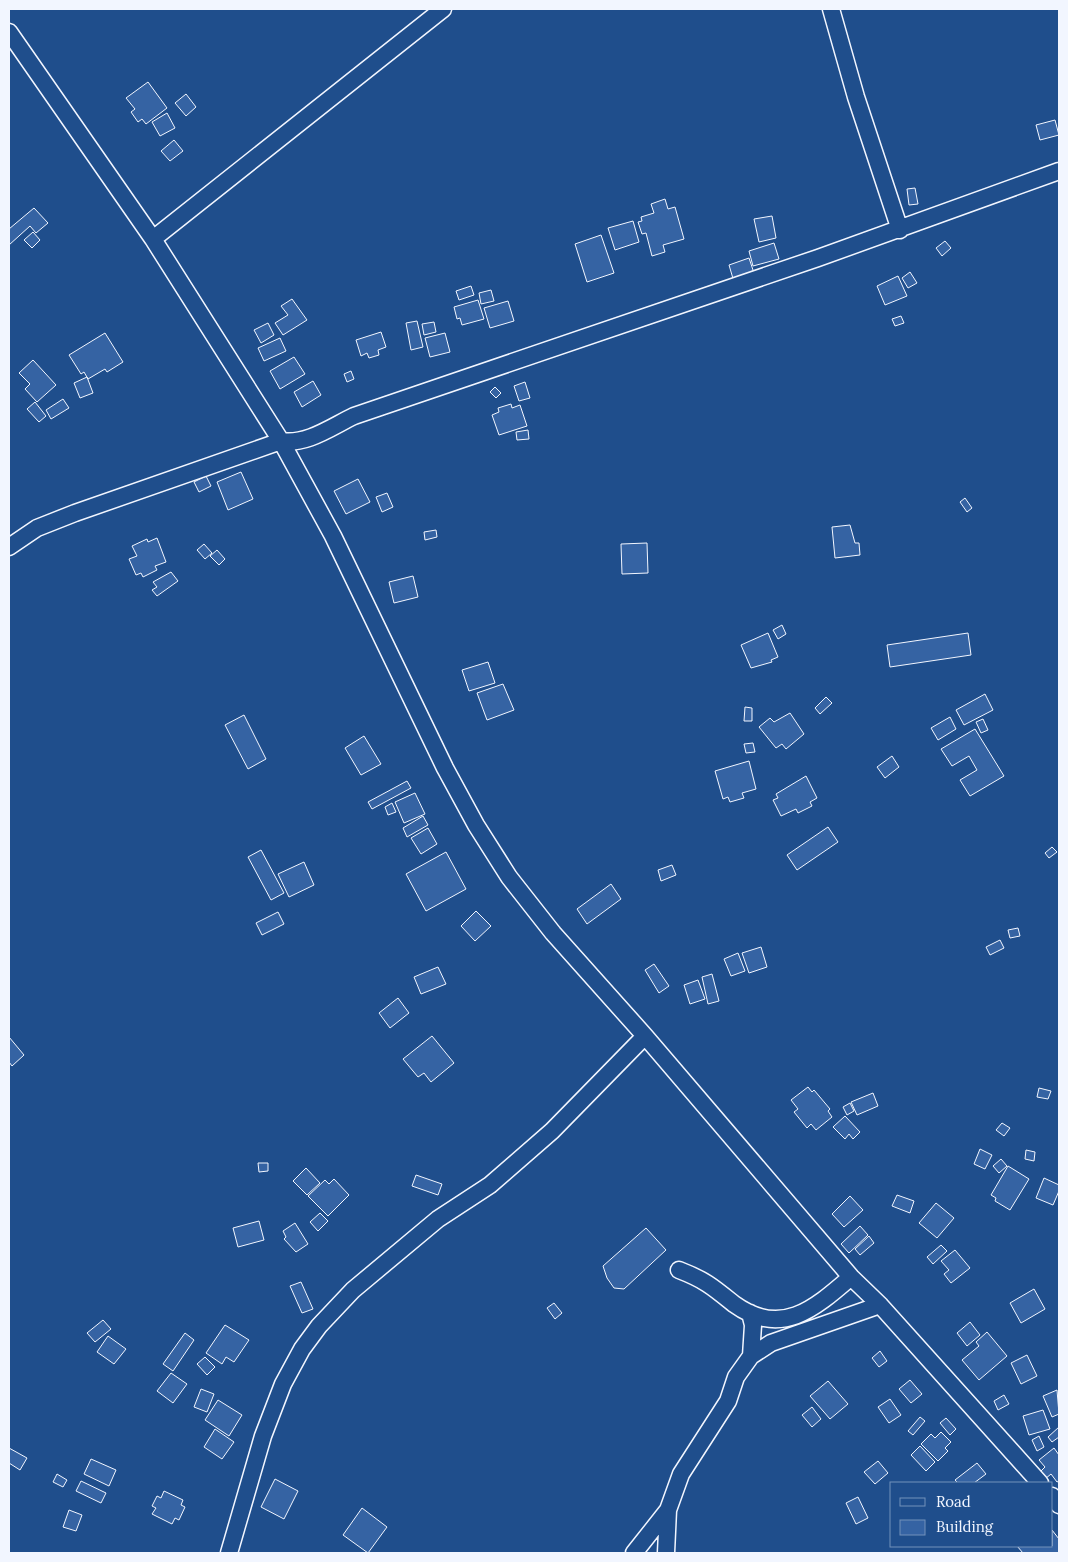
<svg xmlns="http://www.w3.org/2000/svg" width="1068" height="1562" font-family="Lora,serif">
  <rect width="100%" height="100%" fill="#1f4e8c"/>
  <path fill="#3563a3" stroke="#f2f6ff" d="M148,82L167,108L146,124L142,119L138,122L131,112L135,109L126,98Z
    M186,94L196,107L186,116L175,103Z
    M167,113L175,128L160,136L152,122Z
    M1055,120L1059,135L1040,140L1036,125Z
    M174,140L183,151L170,161L161,151Z
    M915,188L918,204L909,205L907,189Z
    M665,199L668,209L675,207L684,239L663,245L665,252L652,256L646,233L642,234L638,222L642,221L641,217L654,213L651,204Z
    M34,208L48,223L36,233L30,226L9,245V229Z
    M772,216L776,238L759,242L754,219Z
    M633,221L639,242L615,250L608,228Z
    M33,232L40,240L32,248L24,240Z
    M601,235L614,273L587,282L575,244Z
    M945,241L951,248L942,256L936,248Z
    M774,243L779,259L753,266L749,251Z
    M749,258L755,276L734,282L729,265Z
    M910,272L917,283L908,288L902,278Z
    M898,276L907,296L885,305L877,286Z
    M471,286L474,295L459,300L456,291Z
    M491,290L494,301L481,304L479,293Z
    M292,299L307,320L283,335L275,323L288,315L281,306Z
    M478,300L484,319L462,325L460,318L457,319L454,307Z
    M508,301L514,321L490,328L484,308Z
    M901,316L904,323L895,326L892,319Z
    M417,321L423,347L411,350L406,323Z
    M434,322L436,332L424,335L422,324Z
    M268,323L274,335L261,343L254,330Z
    M381,332L386,347L378,350L379,355L369,358L367,353L361,356L356,340Z
    M105,333L123,362L107,372L105,369L88,379L84,372L81,374L69,355Z
    M445,333L450,352L430,357L425,338Z
    M280,338L286,351L264,361L258,348Z
    M294,357L305,374L280,389L270,371Z
    M33,360L56,385L37,402L25,389L30,384L19,373Z
    M351,371L354,379L347,382L344,374Z
    M87,377L93,393L80,398L74,383Z
    M313,381L321,395L302,407L294,392Z
    M525,382L530,398L519,401L514,386Z
    M495,387L501,393L496,398L490,392Z
    M63,399L69,408L51,419L46,410Z
    M35,402L46,416L39,422L27,409Z
    M511,404L512,408L520,405L527,426L499,435L492,415L499,412L498,408Z
    M528,430L529,439L517,440L516,432Z
    M241,472L253,499L228,510L217,482Z
    M206,476L211,486L199,492L194,482Z
    M358,479L370,502L346,514L334,491Z
    M387,493L393,507L382,512L376,497Z
    M965,498L972,508L967,512L960,502Z
    M850,525L855,543H859L860,555L835,558L832,527Z
    M436,530L437,537L425,540L424,532Z
    M157,538L166,562L155,566L157,570L143,577L141,573L136,575L129,559L137,556L132,546L147,539L148,542Z
    M647,543L648,573L622,574L621,544Z
    M204,544L212,553L205,559L197,550Z
    M217,550L225,559L219,565L210,556Z
    M171,572L178,581L157,596L152,590L157,587L153,582Z
    M413,576L418,597L394,603L389,582Z
    M782,625L786,634L778,639L773,630Z
    M768,633L778,657L771,660L772,662L751,668L741,645Z
    M968,633L971,655L890,667L887,645Z
    M488,662L495,683L469,691L462,670Z
    M503,684L514,710L487,720L477,693Z
    M985,694L993,710L964,725L956,710Z
    M826,697L832,703L820,714L815,708Z
    M745,707L752,708V721H744Z
    M790,713L804,734L786,749L782,744L776,748L759,727L770,718L774,722Z
    M244,715L266,759L248,769L225,725Z
    M950,717L956,729L938,740L931,728Z
    M983,719L988,730L981,733L976,722Z
    M975,729L1004,776L970,796L960,780L977,770L969,756L952,766L941,749Z
    M364,736L381,764L361,775L345,748Z
    M753,743L755,752L746,753L744,744Z
    M892,756L899,767L885,778L877,767Z
    M749,761L756,789L742,793L744,798L730,802L728,797L723,799L715,771Z
    M806,776L817,798L810,802L812,806L798,813L796,809L781,816L773,800L778,798L776,794Z
    M407,781L411,788L372,809L368,802Z
    M415,793L425,814L404,823L395,802Z
    M392,803L396,812L388,815L385,807Z
    M423,816L428,825L407,837L403,828Z
    M828,827L838,842L797,870L787,855Z
    M428,828L437,844L421,854L411,838Z
    M1052,847L1057,852L1049,858L1045,853Z
    M261,850L284,893L271,900L248,857Z
    M446,852L466,889L426,911L406,874Z
    M304,862L314,885L289,897L278,874Z
    M672,865L676,875L661,881L658,870Z
    M611,884L621,899L587,924L577,909Z
    M476,911L491,926L475,941L461,926Z
    M278,912L284,924L262,935L256,923Z
    M1018,928L1020,936L1010,938L1008,930Z
    M1000,940L1004,948L990,955L986,947Z
    M761,947L767,967L749,973L742,953Z
    M738,953L745,971L731,976L724,959Z
    M654,964L669,986L659,993L645,970Z
    M438,967L446,984L421,994L414,977Z
    M712,974L719,1001L708,1004L702,977Z
    M698,980L705,999L690,1004L684,985Z
    M398,998L409,1013L390,1028L379,1013Z
    M432,1036L454,1063L431,1082L424,1073L418,1077L403,1059Z
    M9,1037L24,1055L12,1066L9,1062Z
    M808,1087L812,1092L814,1090L830,1109L828,1111L832,1117L816,1130L811,1124L807,1128L794,1112L798,1109L791,1100Z
    M1039,1088L1051,1091L1048,1099L1037,1097Z
    M873,1093L878,1106L857,1115L851,1102Z
    M850,1103L854,1111L847,1115L843,1107Z
    M845,1116L860,1132L853,1139L849,1134L845,1139L833,1127Z
    M1002,1123L1010,1128L1004,1136L996,1130Z
    M980,1149L992,1155L985,1169L974,1164Z
    M1026,1150L1035,1152L1034,1161L1025,1159Z
    M1001,1159L1007,1166L999,1173L993,1166Z
    M258,1163H268V1171L259,1172Z
    M1008,1166L1029,1179L1010,1210L995,1201L996,1198L991,1195Z
    M306,1168L320,1183L307,1195L293,1181Z
    M416,1175L442,1184L438,1195L412,1186Z
    M1044,1178L1059,1185V1191L1053,1205L1036,1198Z
    M334,1179L349,1195L328,1216L308,1196L325,1180L329,1184Z
    M897,1195L914,1201L910,1213L892,1206Z
    M850,1196L863,1210L844,1227L832,1214Z
    M936,1203L954,1218L937,1238L919,1223Z
    M320,1213L328,1221L318,1231L310,1222Z
    M259,1221L264,1240L238,1247L233,1228Z
    M295,1223L308,1244L296,1252L284,1239L286,1237L283,1231Z
    M860,1226L868,1235L849,1253L841,1244Z
    M646,1228L666,1250L624,1289L614,1288L607,1278L603,1266Z
    M869,1236L874,1243L860,1255L855,1249Z
    M941,1245L947,1251L933,1264L927,1257Z
    M955,1250L970,1268L951,1283L944,1274L949,1270L941,1261Z
    M301,1282L313,1309L302,1313L290,1286Z
    M1034,1289L1045,1309L1021,1323L1010,1303Z
    M554,1303L562,1313L555,1319L547,1308Z
    M103,1320L111,1329L95,1342L87,1333Z
    M970,1322L980,1335L967,1346L957,1333Z
    M225,1325L249,1340L234,1362L226,1357L222,1364L206,1353Z
    M987,1332L1007,1356L979,1380L962,1360L979,1346L976,1342Z
    M185,1333L194,1340L173,1371L163,1364Z
    M108,1336L126,1349L114,1364L97,1352Z
    M880,1351L887,1361L879,1367L872,1358Z
    M1027,1355L1037,1376L1021,1384L1011,1363Z
    M205,1357L215,1367L207,1375L197,1364Z
    M171,1373L187,1384L173,1403L157,1391Z
    M910,1380L922,1394L911,1403L899,1389Z
    M828,1381L848,1404L830,1419L810,1396Z
    M201,1389L214,1394L207,1412L194,1407Z
    M1057,1390L1059,1414L1052,1417L1043,1396Z
    M1004,1395L1009,1404L998,1410L994,1401Z
    M890,1399L901,1415L889,1423L878,1407Z
    M218,1400L242,1415L229,1436L205,1420Z
    M812,1407L821,1419L812,1427L802,1415Z
    M1043,1410L1050,1429L1029,1435L1023,1416Z
    M920,1417L925,1421L913,1435L908,1431Z
    M946,1418L956,1429L950,1435L940,1423Z
    M1059,1427V1437L1052,1442L1048,1437Z
    M215,1429L234,1442L222,1459L204,1447Z
    M941,1432L951,1442L945,1448L948,1451L938,1461L921,1444L931,1434L935,1438Z
    M1039,1436L1044,1447L1037,1451L1032,1440Z
    M920,1446L935,1462L926,1471L911,1455Z
    M9,1448L27,1458L20,1470L9,1463Z
    M1054,1448L1059,1455V1481L1057,1482L1051,1474L1045,1479L1040,1472L1045,1467L1039,1460Z
    M91,1459L116,1470L109,1486L84,1474Z
    M878,1461L888,1473L875,1484L864,1472Z
    M977,1463L986,1474L974,1483H958L955,1480Z
    M57,1474L67,1480L63,1487L53,1482Z
    M275,1479L298,1491L284,1519L261,1507Z
    M81,1481L106,1493L101,1503L76,1491Z
    M164,1491L183,1500L181,1505L185,1507L179,1520L175,1518L172,1524L152,1514L156,1508L152,1506L157,1496L161,1498Z
    M858,1497L868,1518L856,1524L846,1503Z
    M362,1508L387,1527L368,1553L343,1535Z
    M69,1510L82,1515L76,1531L63,1527Z
    M1052,1530L1059,1539V1553H1023L1017,1546H1052Z"/>
  <g fill="none" stroke-linecap="round" stroke-linejoin="round">
    <defs>
      <path id="minor" d="M831,9L856,97L900,230
        M9,32L153,239L281,441L333,536L445,768L476,825L509,877L553,933L645,1036L851,1277L880,1305L1040,1483
        M153,239L443,9
        M9,547L37,528L75,513L281,441C307,445 331,427 354,416L818,258L1059,171
        M679,1270C705,1280 713,1287 734,1304C781,1338 814,1309 851,1277
        M750,1313L753,1325L751,1356
        M1052,1496L1059,1505
        M229,1553L263,1436L283,1384L302,1349L319,1326L353,1290L438,1219L490,1185L552,1131L645,1036
        M634,1553L668,1510L681,1474L728,1401L736,1377L751,1356L771,1343L880,1305
        M666,1553L668,1510"/>
    </defs>
    <use href="#minor" stroke="#f2f6ff" stroke-width="19"/>
    <use href="#minor" stroke="#1f4e8c" stroke-width="16"/>
  </g>
  <rect width="1068" height="1562" fill="none" stroke="#f2f6ff" stroke-width="20"/>
  <rect x="890" y="1482" width="162" height="65" fill="#1f4e8c" stroke="#7391ba"/>
  <rect x="900" y="1498" width="25" height="8" fill="#1f4e8c" stroke="#7391ba"/>
  <text x="936" y="1507" font-size="15" fill="#f2f6ff">Road</text>
  <rect x="900" y="1520" width="25" height="15" fill="#3563a3" stroke="#7391ba"/>
  <text x="936" y="1532" font-size="15" fill="#f2f6ff">Building</text>
</svg>
